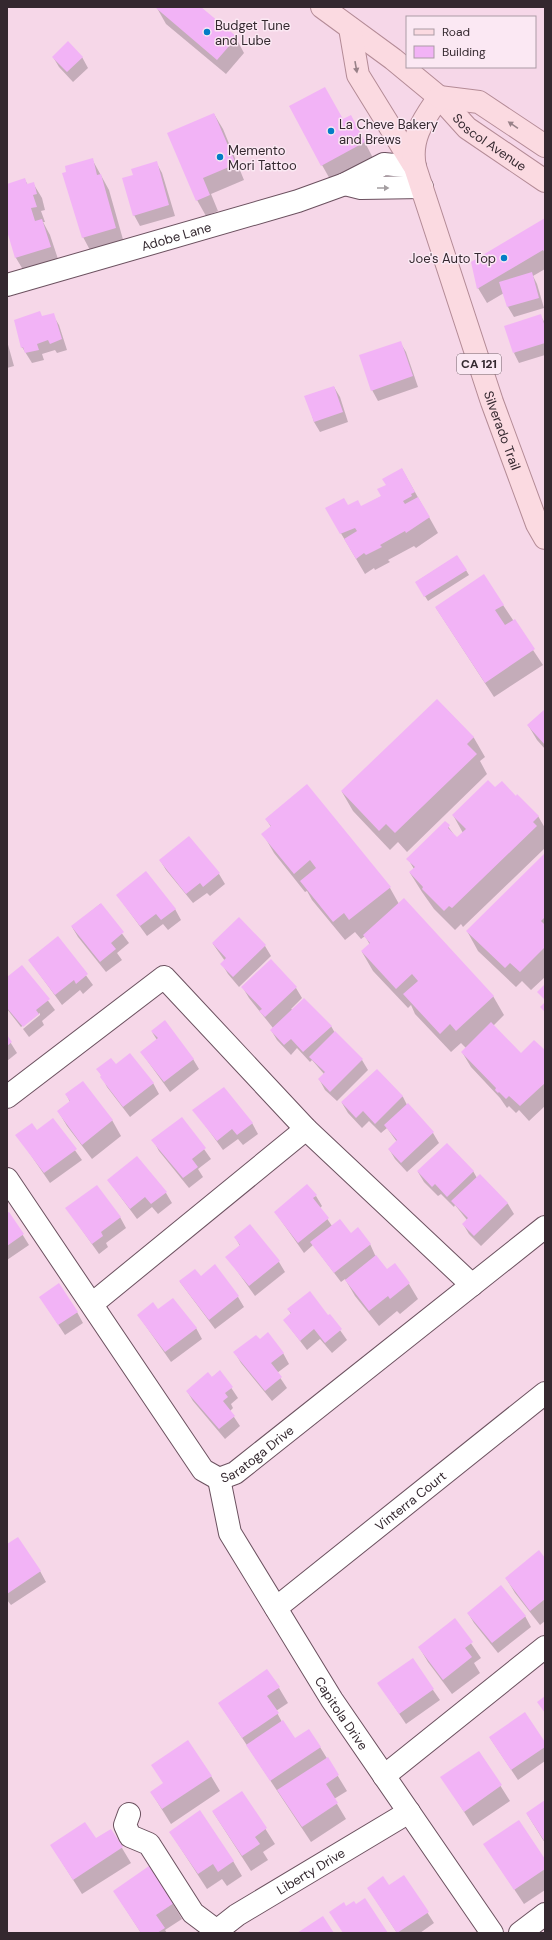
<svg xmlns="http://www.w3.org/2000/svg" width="552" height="1940" font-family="'DM Sans',sans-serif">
  <rect width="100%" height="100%" fill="#f6d7e8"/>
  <path fill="#0003" d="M159,7H200L236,38L244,53L226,74L166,24L157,8Z
    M53,57H82L88,68L73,82L59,67Z
    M214,114L223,129L244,180L211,194L218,211L206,216L197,200Z
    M343,121L359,131L373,158L331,181L322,165Z
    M92,159L109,190L124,243L91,252L83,237Z
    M156,162L162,173L175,216L140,226L134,215V175Z
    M25,180L28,185L33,183L42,198L45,210L41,211L45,222H43L50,235L59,262L25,273L16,258L7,227V185Z
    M545,219V269L533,276L537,284L544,308L514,317L508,307L504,293L487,303L478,288L472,263Z
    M53,315L59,325L67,350L57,353L55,350L42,354L44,360L32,363L22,347L42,317Z
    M540,315L545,323V355L519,363L514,353Z
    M7,341L14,366L7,368Z
    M400,342L406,352L418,387L378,401L372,390Z
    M334,387L340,397L348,422L320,432L314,422L306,396Z
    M402,469L438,533L416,548L414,546L388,560L390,562L375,570L374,568L365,574L326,508L348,506L361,507L382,496L387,485Z
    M457,556L469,575L428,601L416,582Z
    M503,605L543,665L494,697L436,608Z
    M437,700L474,738L485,757L480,761L487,774L407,852L398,842L390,850L353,811L342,792Z
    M545,710V749L537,740L528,725Z
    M307,786L390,888L399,904L493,996L504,1015L493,1026L521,1054L545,1052V1106L529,1121L519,1110L516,1113L509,1106L507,1108L500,1098L471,1067L462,1052L466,1048L461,1043L451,1052L415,1014L411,1005L408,1008L373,971L362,952L370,945L365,936L361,939L355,932L345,940L312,900L307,891L305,892L274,853L263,834L271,827L266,819Z
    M495,789L516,797L538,816L545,828V848L463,927L461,924L455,930L434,909L422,892L410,873L414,869L408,859L445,822L457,839L463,833L453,815Z
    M545,855V977L531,990L522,981L516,987L478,951L467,931Z
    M160,860L219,874L225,884L210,896L207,893L193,903L166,870Z
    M117,895L175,909L181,920L168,930L163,924L147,936Z
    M100,904L129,943L117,953L122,960L106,972L78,937L72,927Z
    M239,919L265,946L271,956L239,987L228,974L222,964L225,961L213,944Z
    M58,937L93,985L83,994L80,990L62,1005L29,960Z
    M271,961L296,988L302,998L291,1009L331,1026L335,1033L362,1060L368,1070L337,1101L325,1090L319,1079L324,1074L312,1060L310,1062L297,1048L291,1055L277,1040L271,1030L273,1028L249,998L243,988Z
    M22,966L55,1010L42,1021L44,1025L29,1037L23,1029L40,1015V1013L21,1027L7,1009V978Z
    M152,1032L193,1059L199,1069L170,1092L141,1052L157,1040Z
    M7,1037L17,1053L7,1061Z
    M116,1065L153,1083L159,1094L130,1117L107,1087L98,1069Z
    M377,1070L403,1097L407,1105L433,1133L439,1143L407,1172L395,1159L389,1149L397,1142L387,1128L381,1133L369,1121L362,1128L348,1113L342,1103Z
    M66,1094L112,1120L121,1136L92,1159L67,1126L58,1111L70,1102Z
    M194,1110L252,1123L258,1134L243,1145L238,1139L223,1150Z
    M182,1118L211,1159L198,1169L203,1177L189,1188L159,1151L153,1140Z
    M53,1120L82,1160L50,1183L17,1135L37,1131Z
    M473,1171L477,1178L480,1175L508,1204L514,1214L481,1246L469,1234L463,1224L467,1220L455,1205L454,1207L441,1194L438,1196L424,1182L418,1172Z
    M108,1180L166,1193L172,1203L158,1214L152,1207L137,1219Z
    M316,1196L322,1206L320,1208L332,1226L370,1244L375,1255L387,1270L394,1265L409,1284L418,1299L400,1314L397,1311L379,1326L355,1296L345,1279L341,1282L313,1245L304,1253L275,1212Z
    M67,1209L120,1217L126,1228L106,1243L108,1247L99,1254Z
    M9,1213L29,1245L7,1260V1214Z
    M250,1226L279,1262L285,1272L255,1296L227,1257L240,1246L235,1237Z
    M200,1277L238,1297L244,1307L215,1329L180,1282Z
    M40,1297L77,1312L83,1323L65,1335Z
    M288,1309L330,1316L347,1340L332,1353L320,1339L307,1350L284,1320L291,1314Z
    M158,1311L196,1328L202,1339L171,1362L138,1315Z
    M259,1340L283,1353L289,1364L277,1373L287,1388L272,1401L241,1363L235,1353Z
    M220,1371L238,1398L231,1404L233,1408L230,1411L240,1426L225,1439L193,1401L187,1391L211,1378Z
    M7,1546L40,1571L46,1582L11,1605L7,1600Z
    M545,1559V1621L540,1625L515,1593L506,1578Z
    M468,1613L525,1616L531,1627L498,1653L474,1623Z
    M455,1620L481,1658L474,1663L480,1673L452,1694L428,1662L419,1647Z
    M412,1660L440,1700L406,1724L379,1684Z
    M279,1688L288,1703L276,1711L282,1722L295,1739L320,1747L347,1791L334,1799L346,1819L311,1842L219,1703Z
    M490,1738L545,1744V1761L518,1780Z
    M479,1752L510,1801L473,1826L442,1777Z
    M211,1776L220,1791L171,1824L151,1792L164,1784Z
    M242,1792L275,1844L263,1852L268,1860L251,1871L213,1812Z
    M545,1801V1843L527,1814Z
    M170,1832L233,1861L242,1876L227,1886L222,1879L207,1889Z
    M96,1840L122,1848L131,1863L82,1894L51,1845Z
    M484,1844L545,1861V1890L524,1904Z
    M404,1876L434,1923L420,1933H397L368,1888L389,1886Z
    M114,1891L173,1904L182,1919L165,1930L167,1933H141Z"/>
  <path fill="#f2b3f6" d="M157,7H201L237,37L217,60L156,8Z
    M68,41L83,57L67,72L52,57Z
    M325,87L343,119L351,115L365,142L321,166L289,106Z
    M214,113L236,164L203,178L210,195L196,201L167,133Z
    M93,158L97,175L101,174L116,228L82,238L62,173L66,172L65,166Z
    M157,161L169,205L133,216L122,178L133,175L131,169Z
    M25,178L27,184L34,182L37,194L33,195L37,207L31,208L35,221L42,219L51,247L15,258L7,231V184Z
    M545,218V253L543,250L477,289L471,262Z
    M532,272L539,298L507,307L499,282Z
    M40,311L42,316L54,313L62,339L50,344L48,340L37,344L39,350L25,353L23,347L21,348L14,320Z
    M541,314L545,327V343L513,353L504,326Z
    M401,341L413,376L371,391L359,355Z
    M334,386L343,412L314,422L304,396Z
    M402,468L415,492L411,494L412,496L403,501L405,504L418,497L430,517L406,533L405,531L380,545L382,547L366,555L364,553L356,559L344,539L357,531L355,528L340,534L325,508L344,498L348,505L358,500L361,506L381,496L377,489L386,485L382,479Z
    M457,555L467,570L424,597L415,582Z
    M484,574L504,605L495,610L505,625L515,619L535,649L485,683L435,607Z
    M437,699L474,737L467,744L477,754L395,833L386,824L379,831L341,791Z
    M545,709V745L527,725Z
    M488,780L495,787L502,781L516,796L517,794L539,816L533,822L537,826L452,908L449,906L444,911L422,889L423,887L409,872L415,867L406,859L445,821L450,825L448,828L457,837L466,829L452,815Z
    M307,784L391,887L349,920L344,913L333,922L300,881L316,868L310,860L294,874L261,834L271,826L265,819Z
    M189,836L220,873L203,887L200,883L186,894L159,860Z
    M545,853V917L541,921L545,925V947L520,972L510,963L505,968L466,931Z
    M146,871L176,909L161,920L156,914L140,926L116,895Z
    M404,898L494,996L456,1031L450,1024L440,1034L403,994L418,981L412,974L396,989L361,951L370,943L363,935Z
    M101,903L124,932L111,943L116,949L100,962L71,926Z
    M239,917L266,945L233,977L220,964L226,958L212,943Z
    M58,936L88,974L76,984L74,980L55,995L28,960Z
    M271,959L297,987L265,1017L259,1011L262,1009L241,987Z
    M22,965L50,999L36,1010L39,1014L23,1027L7,1008V977Z
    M545,984V1000L537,992Z
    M304,998L332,1026L303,1052L291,1039L284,1045L270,1030Z
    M545,1002V1012L540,1007Z
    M165,1020L194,1059L164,1082L140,1052L158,1038L151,1031Z
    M491,1022L521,1053L534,1040L545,1050V1083L520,1106L509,1096L506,1099L499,1092L498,1093L495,1090L496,1088L461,1052Z
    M335,1031L363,1059L330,1092L318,1079L325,1072L309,1057Z
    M7,1035L12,1042L7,1046Z
    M130,1053L154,1083L123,1107L100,1077L101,1075L96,1069L111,1058L116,1064Z
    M377,1069L403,1096L375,1124L363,1111L356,1118L341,1102Z
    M83,1081L113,1120L82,1145L57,1111L70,1101L65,1094Z
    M224,1087L253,1123L237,1135L232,1129L217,1141L192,1110Z
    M408,1103L434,1132L401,1163L388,1149L397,1140L384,1125Z
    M182,1117L206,1148L192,1159L198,1167L183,1178L151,1140Z
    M53,1118L77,1149L44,1173L15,1135L32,1123L37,1130Z
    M447,1143L474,1171L447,1197L435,1184L432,1187L417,1171Z
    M137,1156L167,1192L151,1204L145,1197L130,1209L107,1180Z
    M480,1174L508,1203L474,1236L462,1224L468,1218L451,1201Z
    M307,1184L317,1195L313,1198L329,1218L298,1243L274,1212Z
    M97,1185L121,1217L101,1232L103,1236L92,1244L65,1208Z
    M9,1212L24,1234L7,1246V1213Z
    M340,1219L351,1233L358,1227L371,1244L334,1273L310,1242Z
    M250,1224L280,1261L249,1286L225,1257L240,1245L234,1237Z
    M376,1255L387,1269L395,1263L410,1283L390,1299L388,1296L369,1311L345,1280Z
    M215,1264L239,1296L209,1320L179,1281L195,1269L201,1276Z
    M59,1283L78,1312L58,1325L39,1297Z
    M310,1291L328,1315L330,1314L342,1329L325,1343L314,1329L300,1341L283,1320L291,1313L287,1309Z
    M173,1298L197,1328L165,1352L137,1315L153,1302L158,1309Z
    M268,1332L284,1353L271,1363L282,1377L265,1391L233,1352L256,1335L260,1339Z
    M220,1370L233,1387L225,1393L228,1397L223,1401L235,1416L219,1429L186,1391L208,1372L212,1377Z
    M18,1537L41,1571L7,1594V1544Z
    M539,1550L545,1558V1599L530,1611L505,1578Z
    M501,1585L526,1616L492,1643L467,1613Z
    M455,1618L473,1642L465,1648L472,1657L443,1680L418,1647Z
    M413,1658L434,1689L399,1714L377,1683Z
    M267,1669L280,1687L267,1696L279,1713L242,1738L218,1703Z
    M545,1696V1713L537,1702Z
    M525,1712L545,1742V1747L511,1770L489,1737Z
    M283,1720L295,1738L309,1729L321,1747L270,1781L246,1745Z
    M188,1740L212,1776L162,1809L150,1792L163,1783L151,1765Z
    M479,1751L502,1785L464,1812L440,1777Z
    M328,1757L339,1775L326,1784L338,1803L302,1827L277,1790Z
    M242,1791L267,1828L255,1837L260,1844L242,1856L212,1811Z
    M545,1800V1842L526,1813Z
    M200,1810L234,1861L218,1872L213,1864L198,1874L169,1832Z
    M519,1820L545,1859V1869L514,1890L483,1844Z
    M85,1822L96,1838L111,1829L123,1847L73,1880L50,1845Z
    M149,1866L174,1903L156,1915L165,1928L157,1933H141L113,1891Z
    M404,1875L429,1912L397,1933L367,1888L383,1876L389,1885Z
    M365,1898L388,1933H343L329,1912L344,1902L346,1906L354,1901L356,1904Z
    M323,1916L334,1933H297Z"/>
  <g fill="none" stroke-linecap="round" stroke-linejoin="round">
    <defs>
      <g id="minor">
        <path d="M345,184L361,188L422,187"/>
        <path id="s1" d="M7,285L298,201L345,184L384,164L415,167"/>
        <path d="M7,1097L164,977L306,1129L472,1285"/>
        <path id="s2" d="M7,1179L203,1470L219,1479L235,1473L545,1227"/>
        <path d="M92,1304L306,1129"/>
        <path id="s3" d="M219,1479L230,1533L332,1700L492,1933"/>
        <path id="s4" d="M276,1608L545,1393"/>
        <path d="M384,1776L545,1647"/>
        <path d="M129,1814L125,1825L130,1836L149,1844L193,1913L217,1931"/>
        <path id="s5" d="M214,1933L237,1915L409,1812"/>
        <path d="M520,1933L545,1914"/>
      </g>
      <g id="major">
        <path id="s6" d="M322,7L393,59L439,97L467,128L545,181"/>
        <path d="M350,28L358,75L413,164"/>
        <path id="s7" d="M439,97C424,119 409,138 415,167L492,402L537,524L545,538"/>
        <path d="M439,97L479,102L545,146"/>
      </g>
    </defs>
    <use href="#minor" stroke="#6b515f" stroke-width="24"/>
    <use href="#major" stroke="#b48b96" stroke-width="24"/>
    <use href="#minor" stroke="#fff" stroke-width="22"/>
    <use href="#major" stroke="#fbdae1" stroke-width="22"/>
  </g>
  <defs><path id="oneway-solid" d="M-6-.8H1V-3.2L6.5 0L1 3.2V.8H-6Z"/></defs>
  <g fill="#988188">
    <use href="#oneway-solid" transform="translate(356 67) rotate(80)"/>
    <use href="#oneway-solid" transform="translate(513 125) rotate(-146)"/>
  </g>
  <use fill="#a49ea1" href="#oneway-solid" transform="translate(383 188)"/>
  <g fill="#037dc6" stroke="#fbe8f3" stroke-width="1.5">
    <circle cx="207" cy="32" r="4"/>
    <circle cx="331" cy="131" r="4"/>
    <circle cx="220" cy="157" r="4"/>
    <circle cx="504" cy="258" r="4"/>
  </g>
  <g text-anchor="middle" stroke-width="3" stroke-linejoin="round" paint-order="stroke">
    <rect fill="#fbe8f3" stroke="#70626a" stroke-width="1" x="457" y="354" width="44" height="20" rx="3"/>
    <g font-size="12" font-weight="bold" fill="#34282f">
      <text x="479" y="368">CA 121</text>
    </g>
    <g font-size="13" fill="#34282f" stroke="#fbe8f3" text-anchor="start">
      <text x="215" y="30">Budget Tune<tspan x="215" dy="15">and Lube</tspan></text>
      <text x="339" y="129">La Cheve Bakery<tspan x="339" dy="15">and Brews</tspan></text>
      <text x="228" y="155">Memento<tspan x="228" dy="15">Mori Tattoo</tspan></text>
      <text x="496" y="263" text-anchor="end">Joe's Auto Top</text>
    </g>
    <g font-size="13" fill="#34282f" stroke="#fbe8f3">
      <text dy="5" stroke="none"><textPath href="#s6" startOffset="216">Soscol Avenue</textPath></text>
      <text dy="5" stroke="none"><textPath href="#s1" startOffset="176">Adobe Lane</textPath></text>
      <text dy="5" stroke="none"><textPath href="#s7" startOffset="354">Silverado Trail</textPath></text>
      <text dy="5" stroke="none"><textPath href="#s2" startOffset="415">Saratoga Drive</textPath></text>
      <text dy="5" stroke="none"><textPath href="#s4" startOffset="172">Vinterra Court</textPath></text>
      <text dy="5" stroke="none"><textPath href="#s3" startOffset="267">Capitola Drive</textPath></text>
      <text dy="5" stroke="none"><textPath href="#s5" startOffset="115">Liberty Drive</textPath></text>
    </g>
  </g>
  <rect width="552" height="1940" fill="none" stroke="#34282f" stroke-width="16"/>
  <rect x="406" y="16" width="130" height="52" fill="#fbe8f3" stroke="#ab9ba5"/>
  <rect x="414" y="29" width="20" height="6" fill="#fbdae1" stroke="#ab9ba5"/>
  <text x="442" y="36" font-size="12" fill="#34282f">Road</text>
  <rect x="414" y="46" width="20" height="12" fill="#f2b3f6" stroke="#ab9ba5"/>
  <text x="442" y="56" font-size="12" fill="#34282f">Building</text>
</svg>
